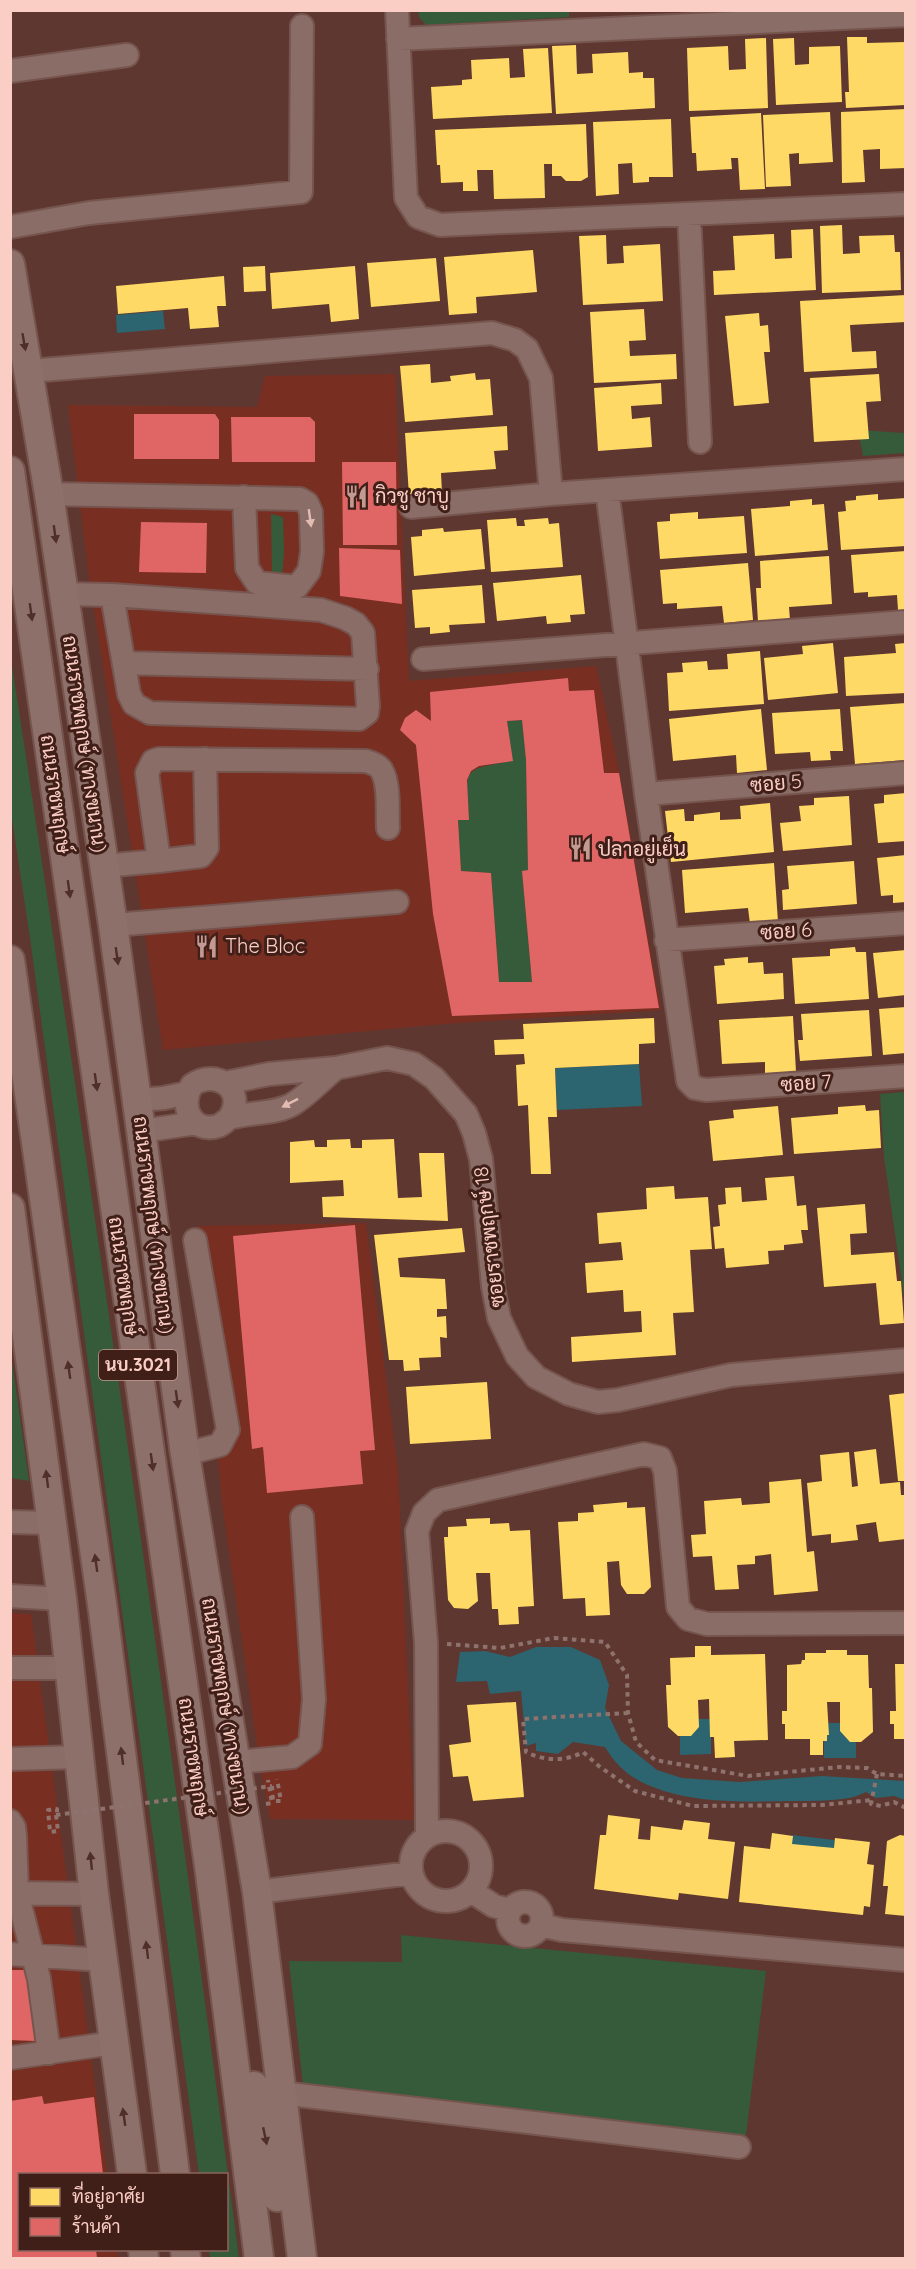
<svg xmlns="http://www.w3.org/2000/svg" width="916" height="2269" font-family="Quicksand,Sarabun,sans-serif">
  <rect width="100%" height="100%" fill="#5e3730"/>
  <path fill="#792e22" d="M395,374L409,681L596,666L618,766L661,1010L444,1024L163,1050L88,571L68,405L257,407L265,376Z
    M366,1223L398,1469L414,1820L270,1819L258,1752L222,1503L197,1226Z
    M10,1613L31,1614L107,2174H20V2250H117L118,2258H11Z"/>
  <path fill="#355b3b" d="M569,11V17L426,25L419,17L418,11Z
    M858,430L905,433V453L863,456Z
    M271,514L283,517L284,552L282,577L272,575Z
    M11,659C93,1192 169,1725 239,2258H210L209,2250H226V2174H199L30,938L11,812Z
    M522,720L526,760L528,870L522,871L532,982H499L491,873L461,871L458,820H469C466,768 460,770 512,761L507,721Z
    M905,1092H906L905,1304L884,1157L880,1094Z
    M11,1359L12,1361L29,1481L11,1478Z
    M401,1935L766,1971L746,2135L303,2085L289,1961L402,1962Z"/>
  <path fill="#2c646f" d="M163,311L165,329L117,333L116,315Z
    M639,1064L642,1106L557,1110L555,1068Z
    M536,1647H571L600,1660L609,1685L605,1708L621,1741L657,1770L682,1778L740,1782L822,1776L905,1781V1800L894,1796L876,1798L866,1792C861,1794 855,1797 849,1798C831,1801 812,1801 794,1801C749,1802 695,1804 653,1787C630,1778 617,1767 605,1747L573,1742L558,1754L536,1751V1743L526,1746L521,1691L490,1694L487,1681L456,1682L460,1652L485,1651L510,1657Z
    M692,1719H711V1754L680,1755V1734Z
    M824,1723H843L856,1738V1758H824Z
    M792,1835L843,1841L841,1852L791,1846Z"/>
  <path fill="#ffd966" d="M847,37H867V43L906,42V105L846,108L845,92H849Z
    M766,38L768,108L689,111L687,48L728,46L729,70L746,69L745,39Z
    M794,38L795,65L809,64V47L840,46L842,102L776,105L773,39Z
    M576,45L577,74L593,73L592,54L628,52L629,73L643,72V78H654L655,108L556,114L552,46Z
    M548,48L552,113L433,119L431,87L462,85V80L472,79L471,60L509,58L510,78L525,77L523,49Z
    M906,109V168L880,169V149L863,150L865,182L842,183L841,112Z
    M830,112L833,162L799,164V153L789,154L791,186L766,187L763,115Z
    M761,113L765,189L740,190L738,158H731L732,169L697,171L696,153H692L690,117Z
    M671,119L673,177H649V182L633,183L632,163L618,164L619,194L596,196L593,122Z
    M586,124L588,177L581,181H566L561,176H552V164H544L545,198L494,199L493,170H477L478,191H463V182L441,183L440,165H437L435,130Z
    M842,225L843,254L860,253L859,236L894,235L895,252H900L901,290L822,293L820,226Z
    M813,229L816,290L714,295L713,271L735,270L733,236L774,234L775,259L792,258L791,230Z
    M606,235L607,264L624,263L623,246L660,244L663,301L583,305L579,236Z
    M533,250L537,292L476,297L477,313L449,315L444,257Z
    M436,258L440,301L371,307L367,263Z
    M265,266L266,291L244,292L243,267Z
    M355,266L359,319L331,322L329,304L272,309L270,273Z
    M224,276L226,306H217L219,327L190,329L188,308L118,314L116,286Z
    M906,295V322L850,325L852,352L876,351L877,368L804,372L800,301Z
    M644,309L646,340L629,341L630,356L676,354L677,379L594,383L590,312Z
    M759,313L760,326L768,325L770,352H764L769,403L734,406L725,316Z
    M430,364L431,383L451,381L450,376L475,373L476,380L490,379L493,415L405,422L400,366Z
    M879,374L881,401L866,402L869,439L814,442L810,378Z
    M661,383L662,404L631,406L632,419L650,417L652,447L598,451L594,388Z
    M507,426L508,450L494,451L496,469L441,473L442,493L409,496L405,433Z
    M878,494V500L906,498V546L841,550L838,512L846,511L845,501L856,500V496Z
    M812,499V505L824,504L828,550L755,556L751,509L790,506V501Z
    M698,512V519L744,516L747,553L660,559L657,522L670,521V514Z
    M516,518L517,526H525L524,520L548,518L549,524L559,523L563,567L491,572L487,520Z
    M443,528L444,532L481,529L485,569L414,576L411,537L422,536V530Z
    M906,551V610H898L897,595L868,597V592L854,593L851,555Z
    M829,556L832,604L789,607L790,620L758,622L756,588H761L760,561Z
    M748,563L753,620L724,623L722,606L677,609V603L663,604L660,570Z
    M581,575L585,614L570,615L571,622L547,624L546,616L497,621L493,583Z
    M482,585L485,623L449,625L450,632L430,634V627L415,628L412,590Z
    M833,643L838,693L768,700L764,658L803,654L802,646Z
    M906,643V693L846,696L844,657L896,653L895,644Z
    M760,651L764,704L669,711L667,673L683,672L682,663L707,661L708,670L728,669L727,654Z
    M906,703V760L855,764L850,707Z
    M761,709L767,770L737,773L736,755L673,761L669,719Z
    M840,709L843,751H830L831,760L811,761L810,752L775,754L772,713Z
    M906,793V841L878,843L874,804L884,803V795Z
    M849,796L852,845L783,851L780,823L801,821L799,806L814,805V798Z
    M770,803L774,852L671,862L665,811L684,809L685,821H694V815L720,812V820L741,819L740,806Z
    M906,855V902L893,903V895L881,896L877,858Z
    M854,861L857,904L783,910L782,890L789,889L787,866Z
    M774,863L778,922L750,924L748,908L685,913L682,870Z
    M855,947L856,952H866L869,999L795,1004L792,958L830,956V949Z
    M906,950V995L878,998L873,953Z
    M748,957V963L763,962L764,974L783,973L784,999L717,1004L714,966L725,965L724,959Z
    M906,1007V1053L883,1055L879,1009Z
    M869,1010L872,1056L800,1061L798,1040H803L801,1014Z
    M793,1016L796,1072L765,1074V1062L722,1064L719,1020Z
    M654,1018L655,1043L639,1044V1064L555,1068L557,1117H548L551,1174H531L528,1105L518,1106L516,1065L525,1064L524,1054L495,1055L494,1040L524,1039L523,1024Z
    M865,1105L866,1111L879,1110L881,1148L794,1154L791,1118L838,1114V1107Z
    M778,1106L783,1155L713,1161L709,1121L734,1118L733,1110Z
    M350,1139L351,1148H362V1140L394,1139L398,1198L422,1197L419,1153H444L448,1221L323,1217L322,1197L344,1196L343,1180L290,1183V1142L314,1140L315,1147H327V1140Z
    M794,1176L797,1206L806,1205L808,1230H801L803,1243L784,1245V1250L768,1251L769,1264L726,1268L724,1248L715,1249L713,1227L720,1226L718,1205L726,1204L725,1188L741,1187L742,1202L767,1200L765,1178Z
    M674,1186L675,1199L708,1197L712,1249L690,1250L694,1312L673,1313L676,1355L572,1362L571,1337L642,1332L641,1311L624,1312L623,1290L587,1293L585,1263L623,1260L621,1242L599,1244L597,1213L647,1209L646,1188Z
    M865,1204L867,1233L850,1234L851,1255L894,1252L897,1281H901L904,1323L880,1325L876,1283L824,1287L817,1208Z
    M462,1228L465,1252L398,1258L400,1277L445,1279L447,1309H437V1317L446,1316L447,1338L440,1337L441,1357L419,1358L420,1370L404,1371L403,1360H389L374,1235Z
    M487,1382L491,1439L410,1444L406,1387Z
    M906,1393V1481H898L889,1395Z
    M876,1449L880,1484L900,1482L901,1495H906V1539L879,1542L876,1522L856,1525L858,1540L831,1543V1534L812,1536L807,1483L822,1481L820,1455L849,1452L852,1487L858,1486L854,1452Z
    M801,1479L807,1552L814,1551L818,1591L774,1595L771,1554L755,1556V1564L737,1565L739,1589L715,1590L712,1556L693,1557L691,1535L706,1534L704,1501L741,1498L742,1505L770,1503L769,1482Z
    M627,1502V1508L645,1507L651,1587L644,1594H627L621,1585L619,1561L607,1562L610,1615L586,1616L585,1598L563,1599L558,1522L578,1521V1513L594,1512L593,1505Z
    M490,1518V1524L509,1523L510,1531L530,1530L534,1606L518,1607L519,1624L499,1625L498,1609H492L490,1573H476L478,1601L468,1609L454,1608L448,1600L444,1537H448V1527L467,1526L466,1519Z
    M695,1646H711V1655L765,1654L768,1740L734,1741L735,1757L715,1758L714,1737H710L709,1699L698,1700L699,1727L691,1736H678L668,1727L666,1685H671L670,1658L695,1657Z
    M826,1650H847V1655H868L869,1688H872L873,1732L861,1742H850L840,1731V1702H827L829,1735H827V1741H823V1755H810V1739H785V1724H782V1711H787V1665L801,1664L802,1660H805V1653H826Z
    M895,1664H906V1739H894V1724H890V1711H896Z
    M516,1702L524,1797L473,1801L468,1776L453,1777L449,1745L471,1742L467,1705Z
    M608,1815L640,1819L638,1839L650,1840L651,1826L682,1830L684,1820L710,1823L708,1839L735,1842L728,1899L679,1893L678,1900L594,1889L600,1835H606Z
    M772,1833L793,1836L792,1844L834,1848L835,1838L870,1842L867,1864L874,1865L870,1907L864,1906L863,1915L739,1902L744,1846L770,1849Z
    M900,1835L906,1836V1916L885,1914L888,1886H883L887,1841Z"/>
  <path fill="#e06666" fill-rule="evenodd" d="M134,414H215L219,420V459H134Z
    M231,417H310L315,422V462H232Z
    M342,462H396L397,545H343Z
    M141,522L207,523L206,573L139,572Z
    M339,548L400,550L402,604L340,596Z
    M568,678L569,691L594,690L604,773H619L659,1008L452,1016L433,914L416,745L400,730L405,718L416,710L431,721L430,692ZM522,720L526,760L528,870L522,871L532,982H499L491,873L461,871L458,820H469L467,780L471,771L479,766L513,761L507,721Z
    M355,1225L375,1450L360,1451L363,1484L267,1493L263,1447L252,1449L233,1236Z
    M10,1970H31L35,2041L10,2040Z
    M42,2096L44,2104L94,2097L103,2174H20V2250H96L97,2258H10V2101Z"/>
  <g fill="none" stroke-linecap="round" stroke-linejoin="round">
    <defs>
      <path id="minor" d="M397,10L406,198L418,217L440,225L906,204
        M398,39L906,15
        M10,71L127,55
        M689,214L700,442
        M10,227L89,213L301,192L302,26
        M30,371L492,333L515,340L527,349L541,378L551,494
        M607,490L646,794L688,1081L695,1088L706,1090L906,1076
        M49,494L300,499L307,503L311,512L312,552L309,571L297,587L257,583L247,568L244,497
        M411,507L551,494L906,469
        M63,594L112,595L269,606L321,610L345,618L356,624L363,633L368,706L367,713L359,719L150,713L134,704L129,694L112,595
        M423,659L906,622
        M124,663L367,669
        M646,794L906,773
        M159,861L201,856L207,848L205,759
        M103,866L159,861L147,773L153,761L159,759L366,761C372,763 379,765 382,771C390,786 387,811 388,828
        M113,925L397,902
        M666,940L906,923
        M225,1083L269,1074L336,1068L387,1058L414,1064L434,1078L466,1114L474,1133L481,1159L493,1286L499,1318L517,1356L536,1377L569,1394L598,1402L618,1400L731,1375L906,1360
        M138,1100L164,1098L187,1093
        M230,1117C246,1090 217,1068 192,1085C179,1105 191,1134 218,1126C224,1124 227,1118 233,1117C252,1112 276,1114 293,1104C308,1095 322,1079 336,1068
        M142,1131L196,1123
        M185,1454L220,1445L228,1430L195,1240
        M10,1522L52,1523
        M10,1596L62,1599
        M10,1668H70
        M10,1759L80,1757
        M236,1762L292,1757L310,1744L314,1699L302,1517
        M10,1821L14,1827L15,1836L17,1893L39,1979L49,2053
        M411 1866a35 35 0 1 1 70 0a35 35 0 1 1-70 0Z
        M427,1836L426,1643L417,1531L424,1513L438,1500L644,1454L660,1458L665,1471L678,1607L688,1619L707,1624L906,1623
        M471,1891L494,1906L510,1910
        M257,1892L411,1873
        M10,1893L94,1894
        M508 1919a17 17 0 1 1 34 0a17 17 0 1 1-34 0Z
        M541,1925L562,1930L906,1960
        M10,1954L103,1960
        M10,2058L113,2043
        M281,2093L739,2147"/>
      <path id="major" d="M10,264L49,494L113,925L185,1454L257,1892L302,2258
        M10,471L210,1873L259,2258
        M10,960L103,1611L175,2174
        M10,1208L62,1599L94,1894L132,2174
        M254,2086L277,2197
        M143,2250L144,2258
        M185,2250L186,2258"/>
    </defs>
    <use href="#minor" stroke="#77554f" stroke-width="26"/>
    <use href="#major" stroke="#77554f" stroke-width="32"/>
    <path stroke="#8e726d" stroke-width="4" stroke-dasharray="4.5 4.5" stroke-linecap="butt" d="M447,1644L500,1648L554,1638L605,1642L627,1675L628,1713L636,1742L655,1760L748,1776L839,1767L867,1768L877,1774L906,1776
      M628,1713L523,1719L526,1752C544,1761 565,1762 583,1752L600,1767L635,1791L693,1806L822,1805L872,1800
      M877,1774L871,1804L881,1806L894,1802L906,1808
      M272,1786L273,1801H281L277,1779
      M266,1804L272,1803L268,1780
      M56,1815L58,1831L50,1832L48,1810L57,1809V1814"/>
    <use href="#minor" stroke="#8a6d67" stroke-width="22"/>
    <use href="#major" stroke="#8e706b" stroke-width="28"/>
    <path stroke="#8e726d" stroke-width="4" stroke-dasharray="4.5 4.5" stroke-linecap="butt" d="M56,1815L272,1786"/>
  </g>
  <defs><path id="oneway-solid" d="M-6-.8H1V-3.2L6.5 0L1 3.2V.8H-6Z" transform="scale(1.5)"/></defs>
  <g fill="#502f29">
    <use href="#oneway-solid" transform="translate(24 342) rotate(80)"/>
    <use href="#oneway-solid" transform="translate(55 534) rotate(82)"/>
    <use href="#oneway-solid" transform="translate(31 612) rotate(82)"/>
    <use href="#oneway-solid" transform="translate(69 889) rotate(82)"/>
    <use href="#oneway-solid" transform="translate(117 956) rotate(82)"/>
    <use href="#oneway-solid" transform="translate(96 1082) rotate(82)"/>
    <use href="#oneway-solid" transform="translate(69 1370) rotate(-98)"/>
    <use href="#oneway-solid" transform="translate(177 1399) rotate(82)"/>
    <use href="#oneway-solid" transform="translate(152 1462) rotate(82)"/>
    <use href="#oneway-solid" transform="translate(47 1479) rotate(-97)"/>
    <use href="#oneway-solid" transform="translate(96 1563) rotate(-98)"/>
    <use href="#oneway-solid" transform="translate(122 1756) rotate(-97)"/>
    <use href="#oneway-solid" transform="translate(91 1861) rotate(-96)"/>
    <use href="#oneway-solid" transform="translate(147 1950) rotate(-97)"/>
    <use href="#oneway-solid" transform="translate(124 2117) rotate(-98)"/>
    <use href="#oneway-solid" transform="translate(265 2136) rotate(78)"/>
  </g>
  <g fill="#e4bbb2">
    <use href="#oneway-solid" transform="translate(310 518) rotate(82)"/>
    <use href="#oneway-solid" transform="translate(290 1103) rotate(153)"/>
  </g>
  <defs>
    <symbol id="restaurant-bare" viewBox="-9 -9 18 18"><path d="M-5-6h1v4h1v-4h1v4h1v-4h1v5L-1.5 .5V6h-2V.5L-5-1ZM5-6V6H3V1.5H1.5Q1.5-4 5-6Z" fill="#c49991" stroke="#401f19" stroke-width="2.5" paint-order="stroke"/></symbol>
  </defs>
  <g fill-rule="evenodd">
    <use href="#restaurant-bare" x="340" y="480" width="33" height="33"/>
    <use href="#restaurant-bare" x="564" y="832" width="33" height="33"/>
    <use href="#restaurant-bare" x="190" y="930" width="33" height="33"/>
  </g>
  <g text-anchor="middle" stroke-width="6" stroke-linejoin="round" paint-order="stroke">
    <rect fill="#401f19" stroke="#c39a91" stroke-width="1.5" x="99" y="1350" width="78" height="30" rx="4.5"/>
    <g font-size="18" font-weight="bold" fill="#fbcec5">
      <text x="138" y="1371">นบ.3021</text>
    </g>
    <g font-size="20" fill="#fbcec5" stroke="#401f19" text-anchor="start">
      <text x="375" y="503">กิวชู ชาบู</text>
      <text x="598" y="856">ปลาอยู่เย็น</text>
      <text x="225" y="953">The Bloc</text>
    </g>
    <g font-size="20" fill="#fbcec5" stroke="#401f19">
      <text transform="translate(85 744) rotate(82)" y="7">ถนนราชพฤกษ์ (ทางขนาน)</text>
      <text transform="translate(776 783) rotate(-5)" y="7">ซอย 5</text>
      <text transform="translate(56 794) rotate(82)" y="7">ถนนราชพฤกษ์</text>
      <text transform="translate(786 931) rotate(-4)" y="7">ซอย 6</text>
      <text transform="translate(806 1083) rotate(-4)" y="7">ซอย 7</text>
      <text transform="translate(154 1225) rotate(83)" y="7">ถนนราชพฤกษ์ (ทางขนาน)</text>
      <text transform="translate(489 1237) rotate(-97)" y="7">ซอยราชพฤกษ์ 18</text>
      <text transform="translate(124 1276) rotate(82)" y="7">ถนนราชพฤกษ์</text>
      <text transform="translate(226 1706) rotate(81)" y="7">ถนนราชพฤกษ์ (ทางขนาน)</text>
      <text transform="translate(194 1757) rotate(82)" y="7">ถนนราชพฤกษ์</text>
    </g>
  </g>
  <rect width="916" height="2269" fill="none" stroke="#fbcec5" stroke-width="24"/>
  <rect x="18" y="2173" width="210" height="78" fill="#401f19" stroke="#8b655e" stroke-width="1.5"/>
  <rect x="30" y="2188" width="30" height="18" fill="#ffd966" stroke="#8b655e" stroke-width="1.5"/>
  <text x="72" y="2203" font-size="18" fill="#fbcec5">ที่อยู่อาศัย</text>
  <rect x="30" y="2218" width="30" height="18" fill="#e06666" stroke="#8b655e" stroke-width="1.5"/>
  <text x="72" y="2233" font-size="18" fill="#fbcec5">ร้านค้า</text>
</svg>
